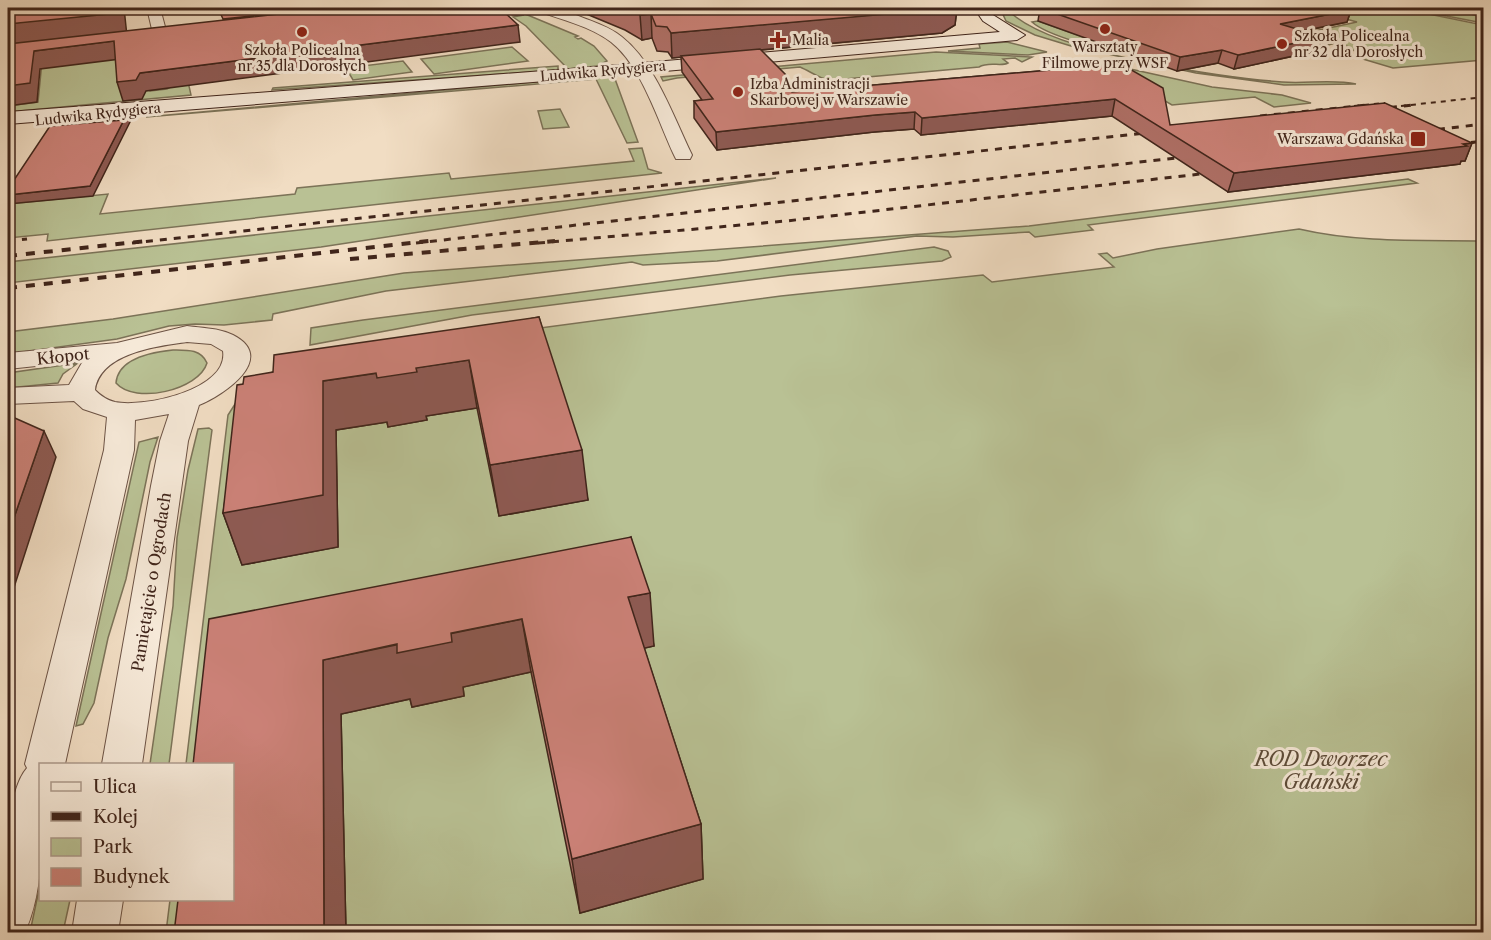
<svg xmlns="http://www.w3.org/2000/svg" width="1491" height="940" font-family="'Libre Caslon Text',serif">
  <rect width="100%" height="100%" fill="#f1ddc3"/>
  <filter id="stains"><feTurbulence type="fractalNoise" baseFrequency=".00333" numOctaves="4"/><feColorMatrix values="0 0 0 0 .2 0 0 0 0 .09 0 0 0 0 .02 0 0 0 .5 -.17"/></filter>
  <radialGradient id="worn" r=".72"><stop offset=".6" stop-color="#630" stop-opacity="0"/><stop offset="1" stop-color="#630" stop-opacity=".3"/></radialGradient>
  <path fill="#b9c194" stroke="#7c7358" stroke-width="1.5" d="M1000,8H1006C1045,53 1220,77 1282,82C1306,84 1333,79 1356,84L1284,85L1196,73L1071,46L1035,35L1006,21Z
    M1305,8H1399L1483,25V60L1393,68L1356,57L1369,53C1359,50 1350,51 1339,48L1346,46L1336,43L1328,45L1296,35L1357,22Z
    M1405,8H1445L1483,17V23Z
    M518,11L578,36L575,37L578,39L581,38L594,46L607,61L597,66L568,69L526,26L513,17L524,15H512L509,12Z
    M1038,21L1123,51C1105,53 1045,34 1032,22Z
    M1007,42L1047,52L1028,55L948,51L980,48L979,44Z
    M512,47L528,61L434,74L421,59Z
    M936,52L1032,57L1022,62L1015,58L1003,59L1008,63C1001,67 989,61 979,67L834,80C820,80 812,72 800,67L677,78L663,81L661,77Z
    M120,58L150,91L167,89L187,77L191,95L8,112V106L38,102L42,62Z
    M1085,59L1212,87L1282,95L1311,103L1274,107L1255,97L1172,105L1100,63L1071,61Z
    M403,61L412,72L353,80L346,68Z
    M558,66V70L272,90L273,88Z
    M602,76L615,79L638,142L627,143L596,79L146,117Z
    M560,109L569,127L543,129L538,111Z
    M642,148L648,169L662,173L47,241L48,234L8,238V204L108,194L100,214L295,194L297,188L449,173L451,179L634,161L629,149Z
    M776,178L321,247L8,283V262Z
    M1408,179L1417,183L1088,225L1093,230L1035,237L1029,232L953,237L917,236L717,261L643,265L632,262L386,291L273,314L272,320L224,325L195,324L169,326L117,339L8,354V332L113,319L404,273L1029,226Z
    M1299,229C1359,243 1422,240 1483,241V932H166L170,900H232V764H186L228,415L237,401L435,342L781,296L983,275L992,282L1114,267L1099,254L1107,253L1113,258L1157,249Z
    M934,247L948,251L951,257L942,261L790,275L472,315L310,345L311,328L363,320Z
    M173,350C187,350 201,349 207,363C199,390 135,405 116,383C118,358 153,352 173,350Z
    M78,363L63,374L58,383L8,388V373Z
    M209,428L212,430L210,445L169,764H150L173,606L177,538L188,470L198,429Z
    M158,437L150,462L126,579L108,638L94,703L83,724L76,726L139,442Z
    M40,885V900H70L63,932H30Z"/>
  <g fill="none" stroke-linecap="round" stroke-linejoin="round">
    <defs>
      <path id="street" d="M147,8H160L168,38L166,41L161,42L154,38Z
        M536,8C552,6 565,11 581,17C594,22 610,27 622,37C655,63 674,118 692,155L690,159H676L674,155C658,121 641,65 611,42C590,26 562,20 538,11Z
        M187,326C202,328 219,328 233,335C278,358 224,395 199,405L188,441L142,764H102L151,486L160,441L169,414L135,420L134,450L65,764H40C40,820 48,881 25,932H8C8,893 1,798 27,768L25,764L104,450L107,417L83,409L74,401L8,404V388L69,385L83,361L8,369V353L117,343ZM187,342L211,344L223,351C229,390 143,408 115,402C107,400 101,396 95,390C100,353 157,346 187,342Z
        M77,900H123L118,932H72Z"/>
      <path id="secondary" d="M974,8H988L993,15L1025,35L1017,40L608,76L8,124V112L608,66L1000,32L983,21Z
        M1463,8H1484V15L1465,11Z"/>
    </defs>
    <use href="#street" stroke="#6c5345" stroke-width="2"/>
    <use href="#secondary" stroke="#40251b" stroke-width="2"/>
    <use href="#street" fill="#f6e9d8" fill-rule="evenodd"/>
    <use href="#secondary" fill="#f6e9d8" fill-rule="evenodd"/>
    <path stroke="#40251b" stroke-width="2" stroke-dasharray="5 5" stroke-linecap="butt" d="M1354,106L1385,103
      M1401,106L1484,97"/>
    <path stroke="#40251b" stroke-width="3" stroke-dasharray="7 7" stroke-linecap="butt" d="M1376,109L1414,105
      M1260,116L1368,105
      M1424,131L1484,124
      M1457,144L1484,141
      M8,241L27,239
      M132,243L1155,132
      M416,243L1194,156
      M538,243L786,221L1218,172"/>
    <path stroke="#40251b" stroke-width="4" stroke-dasharray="9 9" stroke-linecap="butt" d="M8,256L146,241
      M350,259L555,241
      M8,288L429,241"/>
  </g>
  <path fill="#af6f66" stroke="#40251b" stroke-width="1.5" d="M572,8H957L955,25L942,33L761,50L792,92L1121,64L1170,125L1472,143L1465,161H1461L1460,164L1228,192L1112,116L921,135L914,129L874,132L717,150L694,118V101L702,100L682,72L681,57L672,58L668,52L657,51L652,38L642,40L625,30Z
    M1040,8L1351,10L1347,22L1304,31L1324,37L1321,50L1234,69L1218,63L1177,71L1038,21Z
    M539,317L588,500L499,516L477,408L426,416L427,420L388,427L387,422L336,430L338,547L242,565L223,513L243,384L273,372Z
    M631,537L654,646L644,648L701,824L703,879L580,913L531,672L463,687L464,696L412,707L410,699L341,714L346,933H174L232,765Z"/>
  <path fill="#8e5a53" stroke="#40251b" stroke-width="1.5" d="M119,8H124L127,36L10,48L8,41V24Z
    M947,8H957L955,25L942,33L672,58L671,33Z
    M1351,10L1347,22L1277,36L1280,24Z
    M651,14L652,38L642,40L640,15Z
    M518,25L520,42L146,91L142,99L123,101L117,82L140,73Z
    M1324,37L1321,50L1234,69L1238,55Z
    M114,41L120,59L40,69L37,102L8,106V86L34,51Z
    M1222,50L1218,63L1177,71L1180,57Z
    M1115,99L1112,116L921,135L922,118Z
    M130,108L133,116L93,196L8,204V195L90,186Z
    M915,112L914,129L874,132L717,150L716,132L875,115Z
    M1472,143L1465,161H1461L1460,164L1228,192L1234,173Z
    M469,360L477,408L426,416L427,420L388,427L387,422L336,430L338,547L242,565L223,513L323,381Z
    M44,431L56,457L8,606V535Z
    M582,450L588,500L499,516L490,465Z
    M650,593L654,646L632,651L628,597Z
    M522,619L531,672L463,687L464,696L412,707L410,699L341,714L346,933H324L323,660Z
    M701,824L703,879L580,913L572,859Z"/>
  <path fill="#cb8177" stroke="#40251b" stroke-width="1.5" d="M26,8H119V13L8,24V9Z
    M218,8H325L223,19Z
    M334,8H500L518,25L140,73L136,80L117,82L114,41L34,51L30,83L8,86V44Z
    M626,8H947L944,9L671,33L667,27L656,26L651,14L640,15Z
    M1040,8H1342L1351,10L1280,24L1324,37L1238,55L1222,50L1180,57Z
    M760,49L787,76L792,92L1121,64L1163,88L1170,125L1385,103L1472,143L1463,144L1467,146L1234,173L1115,99L922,118L915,112L875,115L716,132L694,101L713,99L681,56Z
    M130,108L90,186L8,195V189L50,126L123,120L122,109Z
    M539,317L582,450L490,465L469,360L416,368L417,372L377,378L376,373L323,381V495L223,513L237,385L243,384L244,377L273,372L274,355Z
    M8,415L44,431L8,535Z
    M631,537L650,593L628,597L701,824L572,859L522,619L451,633L452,642L397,653V644L323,660L324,933H174L178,900H232V765H193L209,619Z"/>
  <g fill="#8f2418" stroke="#f6e9d8" stroke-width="2">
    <circle cx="1105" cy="29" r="6"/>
    <circle cx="302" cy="32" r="6"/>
    <path d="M775 31h6v6h6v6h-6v6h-6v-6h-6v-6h6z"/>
    <circle cx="1282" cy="44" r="6"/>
    <circle cx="738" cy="92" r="6"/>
    <rect x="1410" y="131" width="16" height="16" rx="3"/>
  </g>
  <g text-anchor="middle" stroke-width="6" stroke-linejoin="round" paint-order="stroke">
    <g font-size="14" fill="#40251b" stroke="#f6e9d8" text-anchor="start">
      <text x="1294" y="41">Szkoła Policealna<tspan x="1294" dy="16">nr 32 dla Dorosłych</tspan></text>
      <text x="792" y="45">Malia</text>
      <text x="1105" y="52" text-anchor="middle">Warsztaty<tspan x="1105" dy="16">Filmowe przy WSF</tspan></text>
      <text x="302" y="55" text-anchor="middle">Szkoła Policealna<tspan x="302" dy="16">nr 35 dla Dorosłych</tspan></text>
      <text x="750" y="89">Izba Administracji<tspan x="750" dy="16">Skarbowej w Warszawie</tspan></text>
      <text x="1404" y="144" text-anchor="end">Warszawa Gdańska</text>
    </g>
    <g font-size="14" fill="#40251b" stroke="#f6e9d8">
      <text transform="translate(603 71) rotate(-5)" y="5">Ludwika Rydygiera</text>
      <text transform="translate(98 114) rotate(-6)" y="5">Ludwika Rydygiera</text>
    </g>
    <g font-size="16" fill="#40251b" stroke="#f6e9d8">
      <text transform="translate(63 356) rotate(-6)" y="6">Kłopot</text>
      <text transform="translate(151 582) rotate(-81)" y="6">Pamiętajcie o Ogrodach</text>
    </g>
    <g font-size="20" font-style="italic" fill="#5e4c39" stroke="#f6e9d8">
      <text x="1321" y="766">ROD Dworzec<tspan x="1321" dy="23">Gdański</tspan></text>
    </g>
  </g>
  <rect width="1491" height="940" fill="none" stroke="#f1ddc3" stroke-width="30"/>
  <rect x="9" y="9" width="1473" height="922" fill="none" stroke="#40251b" stroke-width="3"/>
  <rect x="15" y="15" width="1461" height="910" fill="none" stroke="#40251b" stroke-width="1.5"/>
  <rect x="39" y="763" width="195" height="138" fill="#f6e9d8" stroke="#ad9b8c" stroke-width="1.5"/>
  <rect x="51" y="782" width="30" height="9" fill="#f6e9d8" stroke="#ad9b8c" stroke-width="1.5"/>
  <text x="93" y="793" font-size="18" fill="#40251b">Ulica</text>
  <rect x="51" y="812" width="30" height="9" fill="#40251b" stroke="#ad9b8c" stroke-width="1.5"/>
  <text x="93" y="823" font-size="18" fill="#40251b">Kolej</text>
  <rect x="51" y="838" width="30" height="18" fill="#b9c194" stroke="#ad9b8c" stroke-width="1.5"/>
  <text x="93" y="853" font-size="18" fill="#40251b">Park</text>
  <rect x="51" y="868" width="30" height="18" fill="#cb8177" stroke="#ad9b8c" stroke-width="1.5"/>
  <text x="93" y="883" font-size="18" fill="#40251b">Budynek</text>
  <rect width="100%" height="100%" filter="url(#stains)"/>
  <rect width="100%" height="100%" fill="url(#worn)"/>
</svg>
